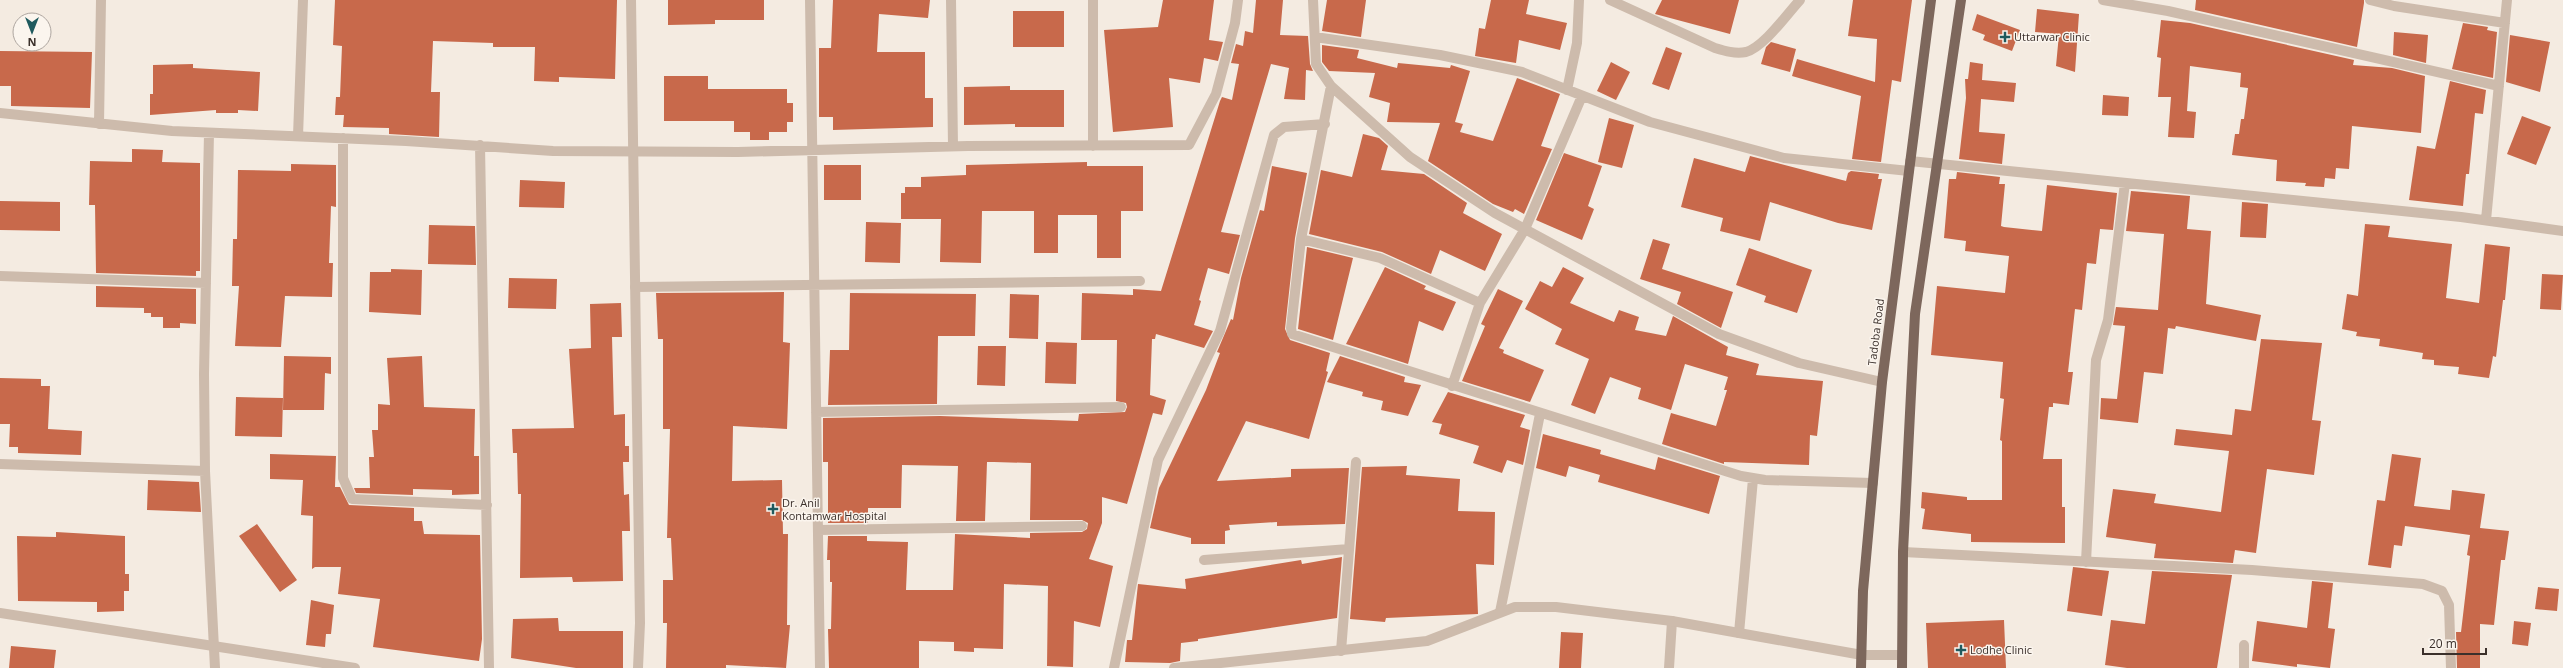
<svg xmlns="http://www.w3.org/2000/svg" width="2563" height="668" font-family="'Open Sans',sans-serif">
  <rect width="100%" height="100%" fill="#f4ebe1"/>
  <path fill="#c8694b" d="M335,0H617L615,79L559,77V82L534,81L535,47H493V43L433,41L431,92H440L439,137L389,134V128L343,127L344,115H335L336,97H340L342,46L333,45Z
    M668,0H764V20H715V24L668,25Z
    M833,0H930L928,18L879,14L877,52H925V98H933V127L833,130V117H819V48H831Z
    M1163,0H1214L1209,40L1223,42L1218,61L1204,58L1200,83L1169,78L1173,127L1113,132L1104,30L1158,27Z
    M1256,0H1283L1280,35L1308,36L1310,64L1313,71L1306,70L1305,100L1284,99L1289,68L1271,64L1221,232L1240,235L1229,274L1208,268L1199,300L1201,301L1194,325L1213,331L1204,348L1156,334L1155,339H1152L1150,395L1166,400L1162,415L1153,413L1127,504L1102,497V523L1089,559L1113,566L1100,627L1074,621L1073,667L1047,666L1048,586L1004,584L1003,649L974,648V652L954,651V642L919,641V668H829L828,629H831L832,582H830V560H827L828,536H867V541L908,542L906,590H953L955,534L1030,538V533L1082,532L1087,529L1088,523L1082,520H1030L1031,463L994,462H987L985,521H956L958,466L902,465L901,508H868V523H828V462H823V418L940,416L1078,421L1079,414L1125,412L1127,407L1126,403L1116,401L1117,340H1081L1082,293L1133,295V289L1161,291L1220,101L1222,97L1232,100L1239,64L1231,63L1236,44L1243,46L1245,31L1253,33Z
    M1327,0H1366L1361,37L1322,31Z
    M1491,0H1529L1526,14L1567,23L1560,50L1519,40L1516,63L1475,56L1479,28L1485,29Z
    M1662,0H1739L1730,34L1655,14Z
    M1853,0H1912L1901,82L1892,80L1881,162L1852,159L1861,96L1792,76L1797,59L1875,82L1877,39L1848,36Z
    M2196,0H2364V3L2357,47L2195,10Z
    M2037,9L2079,14L2075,72L2056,66L2059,34L2035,32Z
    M1013,11H1064V47H1013Z
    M1977,14L2020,30L2012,51L1983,40L1985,35L1972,30Z
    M2161,20L2190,23L2354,60L2353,65L2392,68L2425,76L2421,133L2352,126L2349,169L2336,168L2335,179L2325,178L2324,187L2305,186L2306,183L2276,181L2277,160L2232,155L2235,134H2239L2241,119H2244L2248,88L2240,87L2241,73L2190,66L2187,111L2196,112L2194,138L2168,137L2171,97H2158L2161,58L2157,57Z
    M2463,23L2488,27L2487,30L2497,32L2493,78L2452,69Z
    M2394,32L2428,35L2426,63L2393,55Z
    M2510,35L2550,42L2540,92L2506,82Z
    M1771,42L1796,49L1790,72L1761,64L1766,47Z
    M1322,45L1359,50L1357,58L1397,68L1398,63L1450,68L1451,65L1470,71L1455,122L1463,124L1460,132L1493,141L1517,78L1560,94L1541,146L1552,149L1524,214L1515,209L1513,212L1493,204L1428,161L1440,123L1387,122L1390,103L1369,97L1375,73L1329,71L1322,62Z
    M1666,47L1682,53L1669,90L1652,84Z
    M0,51L92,52L90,108L11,106V86H0Z
    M1611,62L1630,72L1616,100L1597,91Z
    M1970,62L1983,64L1982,80L2016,83L2014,102L1981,99L1979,132L2005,134L2002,164L1959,159L1966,98L1965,79H1968Z
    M193,64V68L260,72L258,111L238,110V113H216V110L150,115V94H153V65Z
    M664,76H708V89H787V103H793V122H787V132H769V140H750V132H734V121H664Z
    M2450,81L2486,90L2483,114L2475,113L2469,174H2466L2463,206L2409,200L2417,146L2435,149Z
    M1010,86V90H1064V127H1015V124L964,125V87Z
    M2103,95L2129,97L2128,116L2102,115Z
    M2522,116L2551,127L2536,165L2507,154Z
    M1609,118L1634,125L1622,168L1598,162Z
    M1363,134L1379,138L1388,146L1381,170L1424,174L1467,203L1463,213L1502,234L1485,271L1440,250L1431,274L1382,252L1309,234L1321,170L1352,177Z
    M132,149L163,150L162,162L200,163V271H196V276L96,273L95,205H89L90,161L132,162Z
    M1564,153L1602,166L1588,206L1594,209L1582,240L1536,220Z
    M1750,156L1846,181L1848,173L1851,171L1879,174L1878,179H1882L1872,230L1838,223L1770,202L1760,241L1720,231L1723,218L1681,207L1694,158L1745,172Z
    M1087,162V166H1143V211H1121V258H1097V215H1058V253H1034V211H982L981,263L940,262L941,219H901V193H905V187H921V177L966,175V165Z
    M291,164L336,165V207L331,206L329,263H333L332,297L285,296L281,347L235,346L239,286H232L233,239H237L238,170L291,171Z
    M824,165H861V200H824Z
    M1272,166L1307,173L1295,238L1285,329L1290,340L1330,353L1326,371L1328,372L1309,439L1246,421L1217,481L1291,477V469L1349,468L1345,524L1277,526V522L1229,525L1230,530L1225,531V544H1191V538L1150,528L1159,488L1206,390L1220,353L1217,352L1231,319L1233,320L1241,278L1260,210L1264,211Z
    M1957,172L2000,177L1999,184H2005L2001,226L2004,227L2042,231L2047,185L2117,193L2113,230L2100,229L2096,264L2087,263L2082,310L2075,309L2068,372H2073L2069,405L2053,403V407H2049L2043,459H2062V507H2065V543L1971,542V534L1922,529L1925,509L1921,508L1922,492L1967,497V500H2002V441L2000,440L2004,399L2000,398L2003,362L1931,355L1937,286L2005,293L2009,256L1965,251L1966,241L1944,238L1949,179H1956Z
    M520,180L565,182L564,208L519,207Z
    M2131,191L2190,196L2187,229L2211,231L2206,304L2261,315L2256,341L2176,326L2175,329L2168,328L2163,374L2144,372L2138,423L2100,419L2101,398L2117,399L2125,326L2113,325L2116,307L2158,310L2164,234L2126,231Z
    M0,201L60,202V231L0,230Z
    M2242,202L2268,204L2266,238L2240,237Z
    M866,222L901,223L900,263L865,262Z
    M2365,224L2390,226L2388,237L2452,244L2446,298L2479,303L2485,244L2510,247L2505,300H2503L2496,357L2493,356L2489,378L2458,374L2459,367L2434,365V360L2422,359L2423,353L2379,346L2380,339L2356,336L2357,332L2342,329L2347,294L2358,296Z
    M429,225L475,226L476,265L428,264Z
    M1653,239L1670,244L1662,269L1733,292L1721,328L1677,304L1681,292L1640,279Z
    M1307,247L1353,258L1333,340L1298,329Z
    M1749,248L1812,270L1797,313L1764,302L1766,296L1736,285Z
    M1385,267L1426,286L1424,289L1456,302L1443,331L1419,321L1408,364L1346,344Z
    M1563,267L1584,278L1570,303L1614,322L1619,310L1639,317L1635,330L1666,336L1673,316L1728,347L1726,355L1759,364L1756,375L1823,381L1817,436L1810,435L1809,465L1724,462V464L1662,444L1671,413L1716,426L1727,390H1724L1728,377L1685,364L1671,410L1638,399L1641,388L1610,377L1595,414L1571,405L1589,359L1555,344L1562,329L1525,309L1540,281L1552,287Z
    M391,269L422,270L421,315L369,312L370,272H391Z
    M2542,274L2563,275L2561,310L2540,309Z
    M509,278L557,279L556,309L508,308Z
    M96,286L196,289V324L180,323V328H163V317H151V313H144V308L96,307Z
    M1498,289L1523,301L1499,348L1504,350L1503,353L1544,370L1530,402L1462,381L1485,326L1481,324Z
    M784,292L783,342L790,343L787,429L733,426L732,481L782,480L783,534H788L787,625H790L786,668L726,665V668H666L667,623H663V580H673L671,538H667L670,429H663V339H658L656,293Z
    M850,293L976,294L975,336H938L937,404L828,405L830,350H849Z
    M1010,294L1039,295L1038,339L1009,338Z
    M621,303L622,337H612L614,415L625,414V446H629V462H623L624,495L629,494L630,531H622L623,581L573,582L572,577L520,578L521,494H518L517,453H513L512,429L574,428L569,349L591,348L590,304Z
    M2261,339L2322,343L2312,420L2321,421L2314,475L2267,469L2256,553L2235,550L2233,563L2154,558L2156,544L2106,537L2113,489L2156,494L2154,503L2221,512L2229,451L2174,445L2176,429L2232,435L2235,409L2251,411Z
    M1046,342L1077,343L1076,384L1045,383Z
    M978,346H1006L1005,386L977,385Z
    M284,356L331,357V374L325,373L324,410H283Z
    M422,356L424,407L475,409L474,456H479V494L452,495V490L413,489V495L356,493L354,488H370L369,457H374L372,430H378V404L390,405L387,358Z
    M1340,356L1405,377L1404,382L1421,385L1408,416L1381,410L1383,401L1362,396L1363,392L1327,382Z
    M0,378L41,379V386H50L48,429L82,431L81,455L18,453V447H9L10,424H0Z
    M1448,392L1525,415L1520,427L1530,430L1523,465L1507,460L1502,473L1473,463L1479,446L1439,434L1442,424L1432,422Z
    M236,397L283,398L282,437L235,436Z
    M1543,434L1601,450L1600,454L1655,470L1658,457L1720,476L1709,514L1598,482L1600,475L1569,466L1566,477L1536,468Z
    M270,454L336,456L335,487H340L349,505L414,508V521H422L424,534L480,535L482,639L479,661L373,647L380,599L338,594L341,567H315L312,569L313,516L301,515L303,480L270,479Z
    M2392,454L2421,458L2414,506L2450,510L2452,490L2485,494L2480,528L2509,531L2505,560H2501L2494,625L2480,624V668H2457L2456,632H2461L2470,556L2467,555L2470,535L2405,526L2402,546L2394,545L2391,568L2368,565L2377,500L2385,501Z
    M1407,466L1406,475L1460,479L1458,511L1495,512L1494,565L1476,564L1478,614L1386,618L1385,622L1350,619L1362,467Z
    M148,480L199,482L201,512L147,510Z
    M257,524L297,580L280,592L239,536Z
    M56,532L125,536V574H129V591H124V611L97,612V602L18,601L17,536L56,537Z
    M1342,557L1337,618L1198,639V641L1181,643L1180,661L1170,663L1125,662L1127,640H1132L1138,584L1186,589L1185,579L1301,560L1302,564Z
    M2073,567L2109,571L2102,616L2067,611Z
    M2152,571L2232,575L2217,668H2127L2105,665L2111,620L2145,624Z
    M2312,581L2333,583L2328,628L2335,629L2330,668L2297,664V667L2252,661L2257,621L2307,628Z
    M2538,587L2559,589L2557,611L2535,609Z
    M311,600L334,605L331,634H326L325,647L306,645Z
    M558,618L559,631H623V668H576L511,658L513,619Z
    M2004,620L2006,668H1928L1926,623Z
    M2514,621L2531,623L2528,646L2512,644Z
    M1561,632L1583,633L1581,668H1559Z
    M11,646L56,650L54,668H9Z"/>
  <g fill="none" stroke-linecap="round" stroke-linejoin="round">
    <path stroke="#cdbbac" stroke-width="10" d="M810,0L820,668
      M951,0L953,146
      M1093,0V146
      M1313,0L1316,64L1331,86L1410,157L1495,213L1719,334L1799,363L1882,382
      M1610,0L1715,48C1725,51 1735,54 1746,52C1764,47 1787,14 1800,0
      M2103,0L2168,11L2499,86
      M2370,0L2394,6L2505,23
      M1315,37L1440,55L1522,72L1650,122L1784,158L1909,171
      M1331,86L1301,239L1291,328L1292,334L1741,476L1765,480L1873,483
      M1567,90L1577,43L1579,0
      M0,113L172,131L406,141L553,151L738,152L968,146L1189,145L1216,94L1235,23L1238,0
      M99,124L101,0
      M209,133L204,374L205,471L215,668
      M298,136L303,0
      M343,138V478L352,499L487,505
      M480,145L489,668
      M1910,161L2461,217L2563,231
      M2486,220L2507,0
      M1301,239L1380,258L1480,303
      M0,276L206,283
      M635,287L1140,281
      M1452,386L1480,303L1525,229L1582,96
      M816,412L1121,407
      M0,464L205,471
      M818,530L1082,526
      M1903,552L2252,570L2423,584L2442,591L2449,605L2451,668
      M1204,560L1349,549
      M2086,562L2096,360L2108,320L2125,183
      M1500,612L1540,414
      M1739,633L1753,479
      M1341,651L1356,462
      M1114,668L1158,460L1220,331L1274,135L1284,127L1325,124
      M1669,668L1672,621
      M2244,668V645"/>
    <path stroke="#cdbbac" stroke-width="10" d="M631,0L640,623L638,668
      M0,613L355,668
      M1174,668L1427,641L1515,607H1556L1672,621L1862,655H1902"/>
    <path stroke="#7d675c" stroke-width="10" d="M1861,668L1863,591L1882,382L1931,0
      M1902,668L1903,552L1915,314L1961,0"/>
  </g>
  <g fill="#1f5a5e" stroke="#fbf5ee" stroke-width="1.5">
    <path d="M2003 31h4v4h4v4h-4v4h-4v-4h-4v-4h4z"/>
    <path d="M771 503h4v4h4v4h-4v4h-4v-4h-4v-4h4z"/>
    <path d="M1959 644h4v4h4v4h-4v4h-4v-4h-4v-4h4z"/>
  </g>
  <g text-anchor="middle" stroke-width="3" stroke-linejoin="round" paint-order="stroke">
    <g font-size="11" fill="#3b302b" stroke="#fbf5ee" text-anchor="start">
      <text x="2014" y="41">Uttarwar Clinic</text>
      <text x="782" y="507">Dr. Anil<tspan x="782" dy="13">Kontamwar Hospital</tspan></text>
      <text x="1970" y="654">Lodhe Clinic</text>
    </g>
    <g font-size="11" fill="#3b302b" stroke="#fbf5ee">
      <text transform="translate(1876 332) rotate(-83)" y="4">Tadoba Road</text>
    </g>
  </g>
  <g transform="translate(32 32) rotate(180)"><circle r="19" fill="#fbf5ee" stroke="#aea6a0"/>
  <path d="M0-3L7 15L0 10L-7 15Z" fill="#1f5a5e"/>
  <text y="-6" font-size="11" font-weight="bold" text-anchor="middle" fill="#3b302b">N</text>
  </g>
  <path d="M2423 648v6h63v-6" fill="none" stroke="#3b302b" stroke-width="2"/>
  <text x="2429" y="648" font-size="12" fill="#3b302b" stroke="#fbf5ee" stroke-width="3" paint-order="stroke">20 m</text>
</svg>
